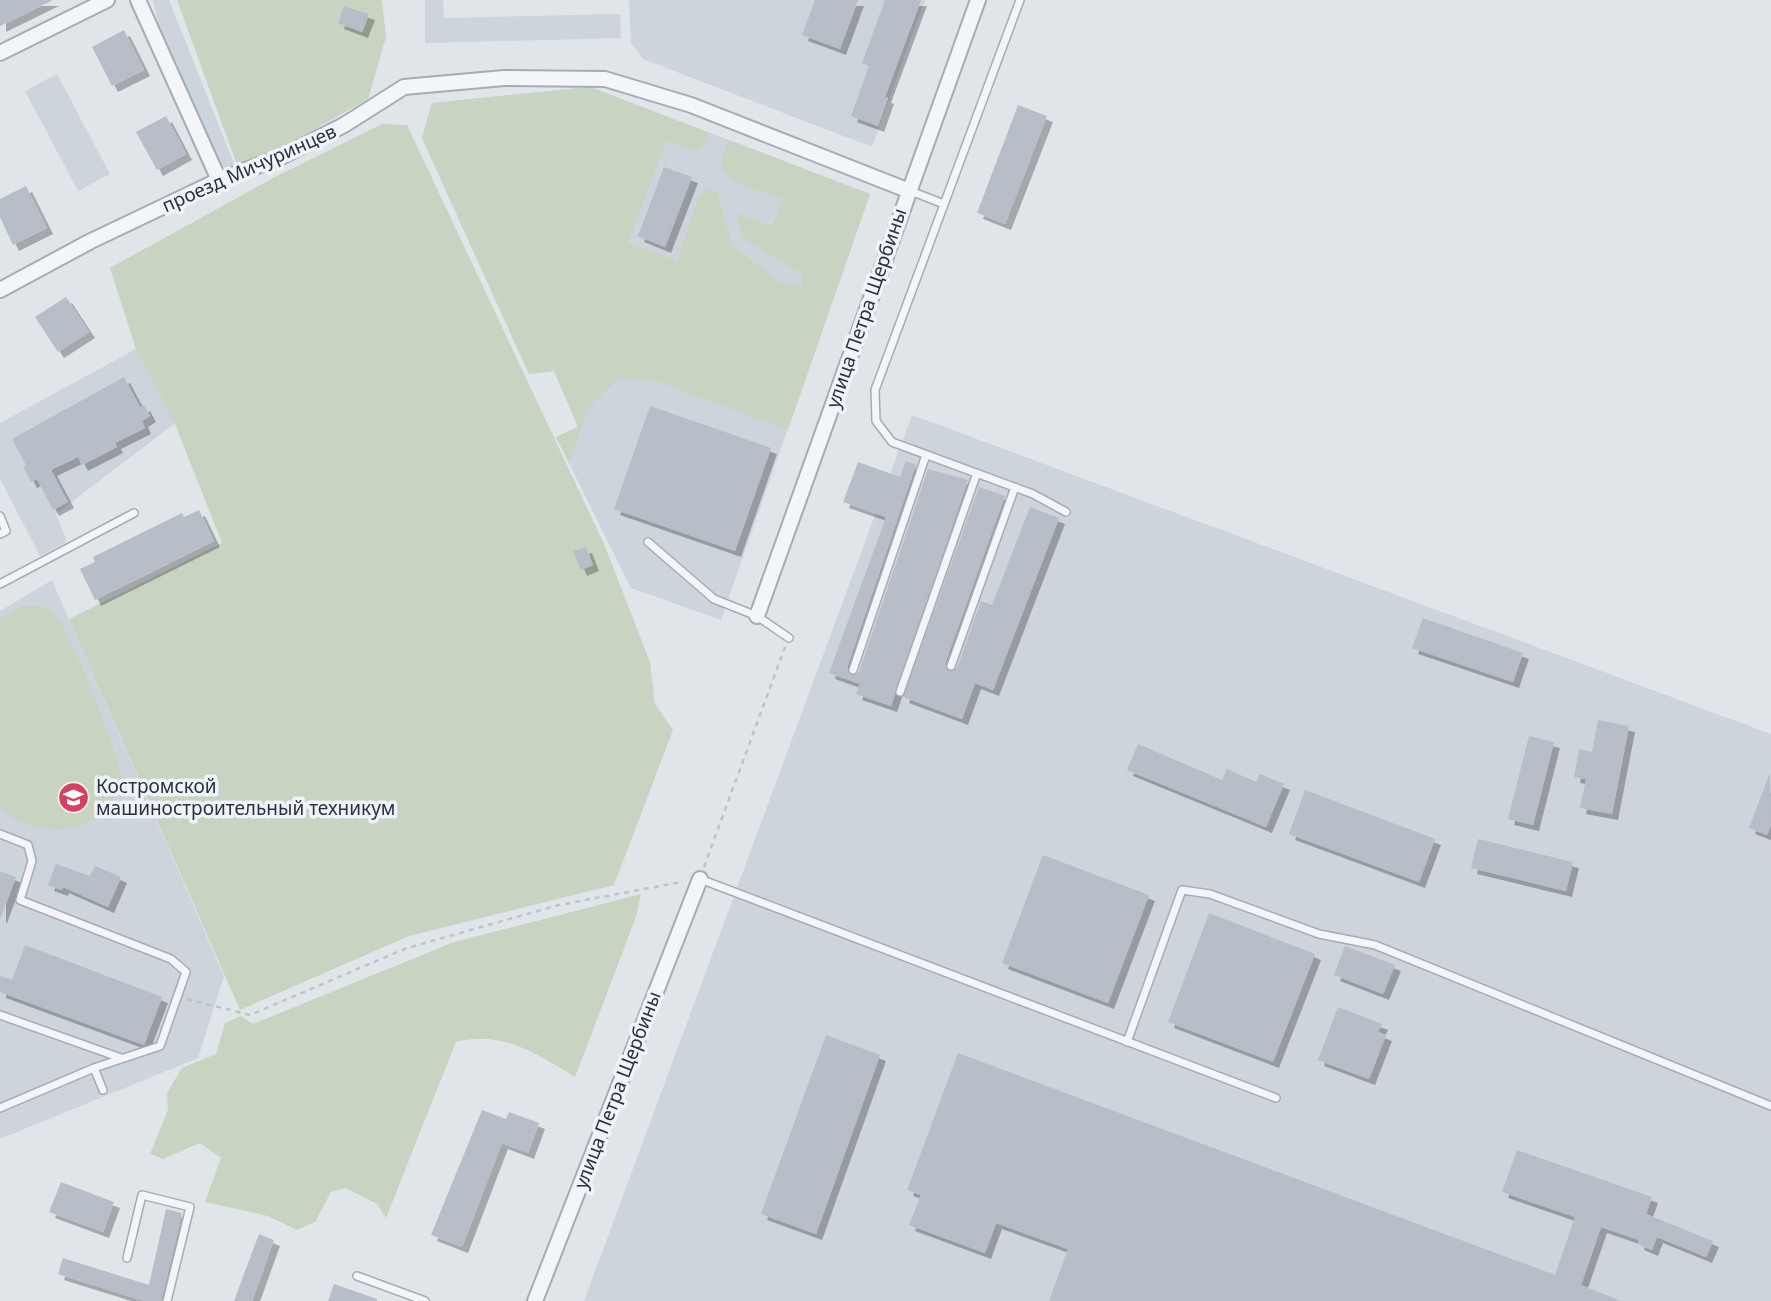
<svg xmlns="http://www.w3.org/2000/svg" width="1771" height="1301" font-family="'Noto Sans',sans-serif">
  <defs>
    <filter id="shadow"><feDropShadow dx="6" dy="6" stdDeviation="0" flood-color="#0004"/></filter>
  </defs>
  <rect width="100%" height="100%" fill="#e0e5ea"/>
  <path fill="#ced4dc" d="M153,0H169L235,166L221,173L159,26Z
    M425,0H443L444,18L620,14L621,38L425,43Z
    M629,0H925L872,147L643,59L631,43Z
    M57,74L110,174L78,191L25,91Z
    M590,87L870,194L721,620L631,588L556,437L578,427L554,371L529,374L422,138L432,103Z
    M136,349L175,423L56,514L67,542L40,556L0,479V423Z
    M912,415L1771,734V1301H584Z
    M52,580L224,976L198,1058L0,1139V611Z"/>
  <path fill="#c7d4c1" d="M177,0H382L386,37L368,99L259,161L237,165Z
    M590,87L710,133L703,148L696,151L666,140L628,243L677,261L699,197L708,188L717,193L732,245L781,283L801,286L804,275L743,238L737,213L772,226L783,199C767,192 721,184 722,162C722,155 727,146 729,140L870,194L788,430L656,381L618,379L589,407L569,463L556,437L578,427L554,371L529,374L422,138L432,103Z
    M382,124L407,125L604,544L650,662L655,704L673,730L614,885L409,936L240,1010L69,619L222,543L175,424L136,349L110,268L273,178Z
    M37,605C42,607 48,609 52,612C72,629 117,753 123,781C100,835 44,843 0,809V617L23,606Z
    M641,894L636,917L575,1077C537,1054 502,1030 456,1042L386,1218L377,1204L346,1188L331,1192L315,1222L297,1230L268,1216L205,1202L221,1158L200,1143L163,1159L150,1154L168,1110L167,1093L182,1068L216,1054L225,1023L241,1016L253,1024L454,942Z"/>
  <path fill="#b7bec7" filter="url(#shadow)" d="M0,0H53L0,26Z
    M815,0H858L840,49L802,35Z
    M885,0H921L885,97L888,98L878,126L851,116L869,66L862,63Z
    M344,6L369,14L362,32L338,23Z
    M124,30L144,70L112,86L92,47Z
    M1018,105L1047,116L1005,224L977,213Z
    M166,116L186,154L157,170L136,132Z
    M664,167L692,177L665,247L638,236Z
    M26,186L47,228L13,245L0,217V199Z
    M66,297L89,332L58,352L35,317Z
    M124,377L140,407L144,405L150,416L142,421L145,428L115,443L117,447L82,465L78,457L51,470L68,502L53,510L37,479L31,482L23,467L26,465L12,439Z
    M650,406L771,448L735,551L614,509Z
    M906,461L916,465L847,668L852,676L859,672L928,469L968,480L891,706L856,694L860,684L829,673L886,517L843,502L858,462L900,477Z
    M979,487L1005,496L945,664L948,671L957,668L981,601L992,605L1030,507L1059,518L993,690L975,683L962,719L903,697Z
    M199,510L214,541L95,600L80,569L95,562L93,557L182,513L184,517Z
    M586,547L593,565L581,570L573,551Z
    M1423,618L1523,653L1513,682L1412,648Z
    M1598,720L1629,726L1612,814L1580,808L1586,779L1574,777L1579,749L1592,752Z
    M1529,736L1554,742L1533,825L1508,819Z
    M1138,744L1222,780L1227,769L1256,782L1260,774L1284,784L1266,827L1127,770Z
    M1770,773L1771,825L1767,835L1749,828Z
    M1305,790L1435,839L1419,882L1289,834Z
    M1478,839L1573,862L1566,891L1471,868Z
    M1043,855L1149,895L1108,1003L1002,963Z
    M56,864L90,876L95,866L121,877L108,907L63,887L62,890L48,885Z
    M0,871L16,877L1,917H0Z
    M1209,913L1315,954L1273,1062L1168,1022Z
    M25,945L162,997L144,1045L0,992V976L12,980Z
    M1345,946L1395,965L1383,994L1334,975Z
    M1338,1007L1382,1024L1378,1032L1386,1035L1369,1079L1318,1060Z
    M826,1035L880,1055L816,1234L761,1214Z
    M958,1053L1555,1275L1575,1217L1502,1192L1517,1150L1652,1197L1646,1214L1713,1241L1706,1257L1657,1237L1652,1250L1638,1244L1639,1240L1601,1227L1581,1285L1621,1301H1049L1068,1249L996,1223L985,1253L909,1225L921,1195L907,1190Z
    M482,1110L506,1119L509,1112L539,1123L528,1153L502,1143L462,1247L431,1235Z
    M61,1182L114,1202L103,1232L49,1212Z
    M166,1209L182,1213L161,1301H144L58,1274L63,1258L149,1285Z
    M259,1234L274,1240L252,1301H234Z
    M334,1284L377,1299V1301H328Z"/>
  <g fill="none" stroke-linecap="round" stroke-linejoin="round">
    <defs>
      <path id="lane" d="M1020,0L875,390L876,421L892,442L1033,494L1066,512
        M908,190L944,204
        M0,516L6,531L0,534
        M648,542L714,599L757,616L789,638
        M0,584L134,513
        M951,666L1015,487
        M853,670L926,455
        M900,692L977,473
        M0,834L28,845L32,861L20,900L171,959L186,972L160,1046L94,1068L0,1108
        M700,879L1276,1098
        M0,1015L121,1058
        M1127,1042L1182,890L1210,894L1319,934L1375,945L1771,1106
        M94,1068L103,1090
        M127,1258L142,1195L190,1207L167,1301
        M357,1276L425,1301"/>
      <path id="street" d="M138,0L219,180
        M0,53L107,0
        M0,290L91,241L219,180L279,158L344,125L404,87L504,78L605,79L691,105L907,190
        M757,616L978,0
        M535,1301L700,879"/>
    </defs>
    <use href="#lane" stroke="#a5acb4" stroke-width="10"/>
    <use href="#street" stroke="#a5acb4" stroke-width="18"/>
    <path stroke="#bec3c9" stroke-width="2.5" stroke-dasharray="5 5" stroke-linecap="butt" d="M704,867L785,647
      M187,999L250,1015L407,948L559,905L681,882"/>
    <use href="#lane" stroke="#f3f5f8" stroke-width="7"/>
    <use href="#street" stroke="#f3f5f8" stroke-width="14"/>
  </g>
  <defs>
    <symbol id="university-disc" viewBox="-11 -11 22 22"><circle r="9.5" fill="#d24362" stroke="#f0f3f7"/><path d="M0-5L7-2L0 1L-7-2ZM-4 1L0 2.5L4 1V4Q0 6-4 4Z" fill="#fff"/></symbol>
  </defs>
  <g fill-rule="evenodd">
    <use href="#university-disc" x="56" y="780" width="35" height="35"/>
  </g>
  <g text-anchor="middle" stroke-width="7" stroke-linejoin="round" paint-order="stroke">
    <g font-size="19" fill="#283342" stroke="#f0f3f7">
      <text transform="translate(249 168) rotate(-24)" y="7">проезд Мичуринцев</text>
      <text transform="translate(866 308) rotate(-71)" y="7">улица Петра Щербины</text>
      <text transform="translate(617 1090) rotate(-69)" y="7">улица Петра Щербины</text>
    </g>
    <g font-size="19" fill="#283342" stroke="#f0f3f7" text-anchor="start">
      <text x="96" y="793">Костромской<tspan x="96" dy="22">машиностроительный техникум</tspan></text>
    </g>
  </g>
</svg>
